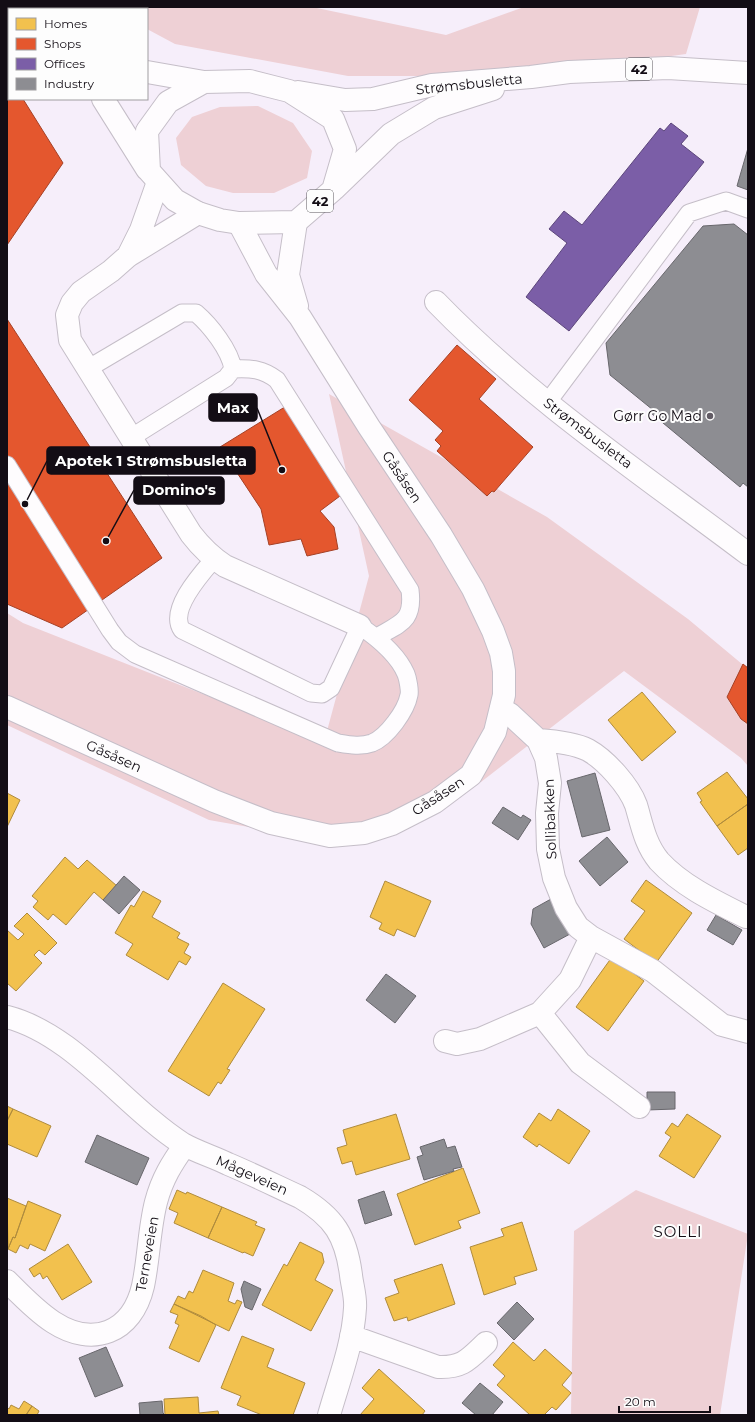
<svg xmlns="http://www.w3.org/2000/svg" width="755" height="1422" font-family="Montserrat,sans-serif">
  <rect width="100%" height="100%" fill="#f6eefa"/>
  <path fill="#eed0d5" d="M107,7H312L446,35L524,7H700L686,54L526,76H348L175,44L147,29V9H111Z
    M258,106L293,123L312,151L307,178L274,193H233L206,186L181,165L176,138L192,117L220,107Z
    M329,394L547,517L688,619L748,669V766L741,758L624,671L481,782L346,844L209,820L7,725V613L23,623L324,742L369,576Z
    M636,1190L748,1234L720,1415H571L574,1231Z"/>
  <path fill="#f2c14e" stroke="#af8b3d" d="M642,692L676,732L642,761L608,720Z
    M727,772L748,799V804L717,826L700,802L702,801L697,793Z
    M7,793L20,800L7,827Z
    M748,804V848L738,855L717,826Z
    M65,857L78,869L87,860L117,886L103,900L94,892L66,925L53,914L48,920L33,907L38,901L32,896Z
    M646,880L692,913L656,963L624,939L645,911L631,901Z
    M385,881L431,901L415,937L397,929L394,936L379,929L382,923L370,917Z
    M143,891L161,901L152,917L180,933L177,938L189,944L184,953L191,957L186,965L179,961L168,980L126,955L133,944L115,933L131,905L134,907Z
    M27,913L57,943L45,955L39,950L34,955L42,963L16,991L7,983V930L18,940L24,934L14,926Z
    M612,957L644,981L608,1031L576,1007Z
    M223,983L265,1009L227,1069L230,1070L221,1084L218,1082L209,1096L168,1071Z
    M7,1106L13,1109L7,1121Z
    M13,1109L51,1126L37,1157L7,1144V1121Z
    M558,1109L590,1131L569,1164L539,1144L537,1147L523,1137L539,1113L551,1121Z
    M396,1114L410,1159L356,1175L352,1161L342,1164L337,1148L347,1145L343,1130Z
    M687,1114L721,1136L694,1178L659,1156L671,1137L665,1133L672,1123L678,1127Z
    M463,1168L480,1213L458,1221L461,1228L415,1245L397,1194Z
    M177,1190L186,1194L187,1192L222,1207L208,1238L174,1223L178,1213L169,1209Z
    M7,1198L26,1206L15,1238L13,1237L8,1249Z
    M28,1201L61,1215L45,1251L30,1244L28,1249L20,1245L16,1253L8,1249L13,1237L15,1238Z
    M222,1207L257,1222L255,1225L265,1229L253,1256L244,1252L243,1253L208,1238Z
    M522,1222L537,1270L514,1277L516,1284L484,1295L470,1247L504,1236L501,1229Z
    M300,1242L322,1253L324,1262L315,1280L333,1290L311,1331L262,1305L284,1264L287,1266Z
    M68,1244L92,1282L62,1300L47,1276L43,1279L40,1273L34,1277L29,1269Z
    M442,1264L455,1304L408,1321L407,1317L394,1321L385,1298L399,1293L394,1280Z
    M203,1270L234,1283L228,1301L235,1304L237,1300L242,1302L229,1331L174,1304L178,1296L185,1299L189,1291L193,1293Z
    M174,1304L201,1316L216,1325L199,1362L169,1348L179,1325L175,1323L178,1315L170,1312Z
    M242,1336L274,1349L267,1367L305,1383L293,1415H262L237,1405L241,1396L221,1388Z
    M513,1342L534,1361L545,1349L572,1373L562,1385L571,1393L556,1410L552,1407L544,1415H530L497,1385L505,1376L493,1365Z
    M379,1369L425,1411L422,1415H360L374,1399L362,1388Z
    M198,1397L199,1413L218,1411L219,1415H165L164,1399Z
    M24,1401L32,1406L26,1415H7V1407L9,1409L11,1405L19,1409Z
    M32,1406L39,1411L37,1415H26Z"/>
  <path fill="#e4572e" stroke="#a54126" d="M7,76L9,77V99H23L63,163L7,245Z
    M7,319L162,558L62,628L7,604Z
    M457,345L496,379L479,399L533,447L494,492L492,491L487,496L437,451L441,446L435,440L443,431L409,400Z
    M288,405L344,493L320,511L334,527L338,549L307,556L301,539L269,545L261,509L220,447Z
    M743,664L748,668V724L741,719L727,697Z"/>
  <path fill="#7b5ea7" stroke="#5c467b" d="M671,123L688,136L681,144L704,162L569,331L526,297L567,243L549,229L564,211L582,225L660,128L664,131Z"/>
  <path fill="#8d8d92" stroke="#68676c" d="M748,148V190L737,186Z
    M734,224L748,235V487L743,483L740,487L651,413L653,410L610,375L606,343L703,226Z
    M595,773L610,830L582,837L567,781Z
    M503,807L521,818L523,815L531,820L518,840L492,823Z
    M607,837L628,862L600,886L579,861Z
    M124,876L140,890L119,914L103,900Z
    M551,899L570,934L544,948L531,924L533,909Z
    M716,915L742,930L733,945L707,930Z
    M386,974L416,996L395,1023L366,1000Z
    M647,1092H675V1109L647,1110Z
    M97,1135L149,1158L137,1185L85,1162Z
    M444,1139L447,1148L455,1146L462,1167L453,1169L454,1171L424,1180L417,1157L423,1155L420,1147Z
    M384,1191L392,1215L365,1224L358,1200Z
    M244,1281L261,1289L252,1310L245,1307L241,1289Z
    M517,1302L534,1319L514,1340L497,1323Z
    M106,1347L123,1386L95,1397L79,1358Z
    M480,1383L503,1402L492,1415H476L462,1403Z
    M162,1401L163,1413L165,1415H140L139,1403Z"/>
  <g fill="none" stroke-linecap="round" stroke-linejoin="round">
    <defs>
      <path id="lane" d="M89,368L182,313H196C210,325 230,350 233,369L226,378L132,437
        M233,369C251,368 263,369 277,380L410,590C414,621 401,623 377,637
        M547,403L689,213L726,201L748,209
        M7,465L110,630L119,642L135,654L338,743C350,745 361,747 372,743C387,737 406,711 409,695C410,691 408,679 406,674C398,655 376,637 360,626L331,688L322,694L311,693L182,630C168,610 201,574 214,559"/>
      <path id="street" d="M198,213L128,256L111,271L81,292L72,303L67,315L70,340L191,534C201,547 211,557 225,566L360,626
        M128,256L141,230L158,182
        M436,302C529,398 642,474 748,554
        M501,709L510,714L538,740L546,758L550,783L547,813L548,849L554,878L566,908L578,927L591,937L653,971L722,1025L748,1032
        M538,740C554,741 574,743 588,750C606,760 629,786 636,805C642,825 645,844 659,861C682,886 716,902 746,917
        M540,1013L580,1063L639,1107
        M7,1017C74,1034 125,1107 183,1144C197,1152 214,1157 228,1164C252,1174 276,1186 300,1197C334,1217 346,1236 351,1275C352,1285 356,1297 355,1308C353,1344 339,1380 329,1415
        M445,1041L457,1044L480,1039L540,1013L570,980L591,937
        M7,1281C21,1295 36,1311 53,1322C93,1348 132,1333 143,1286C149,1258 149,1229 156,1202C162,1179 172,1163 185,1145
        M351,1336L438,1367C463,1368 469,1359 486,1343"/>
      <path id="secondary" d="M296,222L288,275L297,306
        M7,707L214,801L271,823L330,836L364,833L392,824L435,802L471,775L495,732L504,695V671L501,653L493,631L473,589L441,535L369,427L300,317L266,274L239,223"/>
      <path id="primary" d="M14,7L18,9
        M147,72L204,82
        M250,81L289,91L333,119L345,149L333,190L296,222L239,223L220,220L198,213L175,200L149,171L147,131L168,102L204,82Z
        M298,92L345,100L373,99L432,85L531,77L569,72L668,68L748,73
        M103,99L147,169
        M334,189L391,134L434,108L493,89"/>
    </defs>
    <use href="#lane" stroke="#c5bec8" stroke-width="19"/>
    <use href="#street" stroke="#c5bec8" stroke-width="24"/>
    <use href="#secondary" stroke="#c5bec8" stroke-width="24"/>
    <use href="#primary" stroke="#c5bec8" stroke-width="24"/>
    <use href="#lane" stroke="#fefcfe" stroke-width="17"/>
    <use href="#street" stroke="#fefcfe" stroke-width="22"/>
    <use href="#secondary" stroke="#fefcfe" stroke-width="22"/>
    <use href="#primary" stroke="#fefcfe" stroke-width="22"/>
  </g>
  <circle fill="#625c65" stroke="#fdfdfd" stroke-width="1.5" cx="710" cy="416" r="4"/>
  <g text-anchor="middle" stroke-width="4" stroke-linejoin="round" paint-order="stroke">
    <g fill="#fdfdfd" stroke="#59555b" stroke-width="1">
      <rect x="626" y="58" width="26" height="22" rx="3"/>
      <rect x="307" y="190" width="26" height="22" rx="3"/>
    </g>
    <g font-size="13" font-weight="bold" fill="#130d15">
      <text x="639" y="74">42</text>
      <text x="320" y="206">42</text>
    </g>
    <g font-size="14" fill="#130d15" stroke="#fdfdfd">
      <text transform="translate(469 84) rotate(-6)" y="5">Strømsbusletta</text>
      <text transform="translate(588 433) rotate(37)" y="5">Strømsbusletta</text>
      <text transform="translate(402 477) rotate(56)" y="5">Gåsåsen</text>
      <text transform="translate(114 756) rotate(24)" y="5">Gåsåsen</text>
      <text transform="translate(438 796) rotate(-33)" y="5">Gåsåsen</text>
      <text transform="translate(550 819) rotate(-92)" y="5">Sollibakken</text>
      <text transform="translate(252 1175) rotate(24)" y="5">Mågeveien</text>
      <text transform="translate(147 1254) rotate(-80)" y="5">Terneveien</text>
    </g>
    <g font-size="14" fill="#130d15" stroke="#fdfdfd" text-anchor="end">
      <text x="702" y="421">Gørr Go Mad</text>
    </g>
    <g font-size="15" letter-spacing="1" fill="#130d15" stroke="#fdfdfd">
      <text x="678" y="1237">SOLLI</text>
    </g>
  </g>
  <path fill="none" stroke="#130d15" stroke-width="1.5" d="M282 470L257 408M25 504L47 461M106 541L134 490"/>
  <g fill="#130d15" stroke="#fdfdfd" stroke-width="1.5">
    <circle cx="282" cy="470" r="4"/>
    <circle cx="25" cy="504" r="4"/>
    <circle cx="106" cy="541" r="4"/>
  </g>
  <g fill="#130d15" stroke="#130d15" stroke-width="1.5">
    <rect x="209" y="394" width="48" height="27" rx="4"/>
    <rect x="47" y="447" width="208" height="27" rx="4"/>
    <rect x="134" y="477" width="90" height="27" rx="4"/>
  </g>
  <g font-size="15" text-anchor="middle" font-weight="bold" fill="#fff">
    <text x="233" y="413">Max</text>
    <text x="151" y="466">Apotek 1 Strømsbusletta</text>
    <text x="179" y="495">Domino's</text>
  </g>
  <rect width="755" height="1422" fill="none" stroke="#130d15" stroke-width="16"/>
  <rect x="8" y="8" width="140" height="92" fill="#fdfdfd" stroke="#9f9da0"/>
  <rect x="16" y="18" width="20" height="12" fill="#f2c14e" stroke="#9f9da0"/>
  <text x="44" y="28" font-size="12" fill="#130d15">Homes</text>
  <rect x="16" y="38" width="20" height="12" fill="#e4572e" stroke="#9f9da0"/>
  <text x="44" y="48" font-size="12" fill="#130d15">Shops</text>
  <rect x="16" y="58" width="20" height="12" fill="#7b5ea7" stroke="#9f9da0"/>
  <text x="44" y="68" font-size="12" fill="#130d15">Offices</text>
  <rect x="16" y="78" width="20" height="12" fill="#8d8d92" stroke="#9f9da0"/>
  <text x="44" y="88" font-size="12" fill="#130d15">Industry</text>
  <path d="M619 1406v6h91v-6" fill="none" stroke="#130d15" stroke-width="2"/>
  <text x="625" y="1406" font-size="12" fill="#130d15" stroke="#fdfdfd" stroke-width="3" paint-order="stroke">20 m</text>
</svg>
